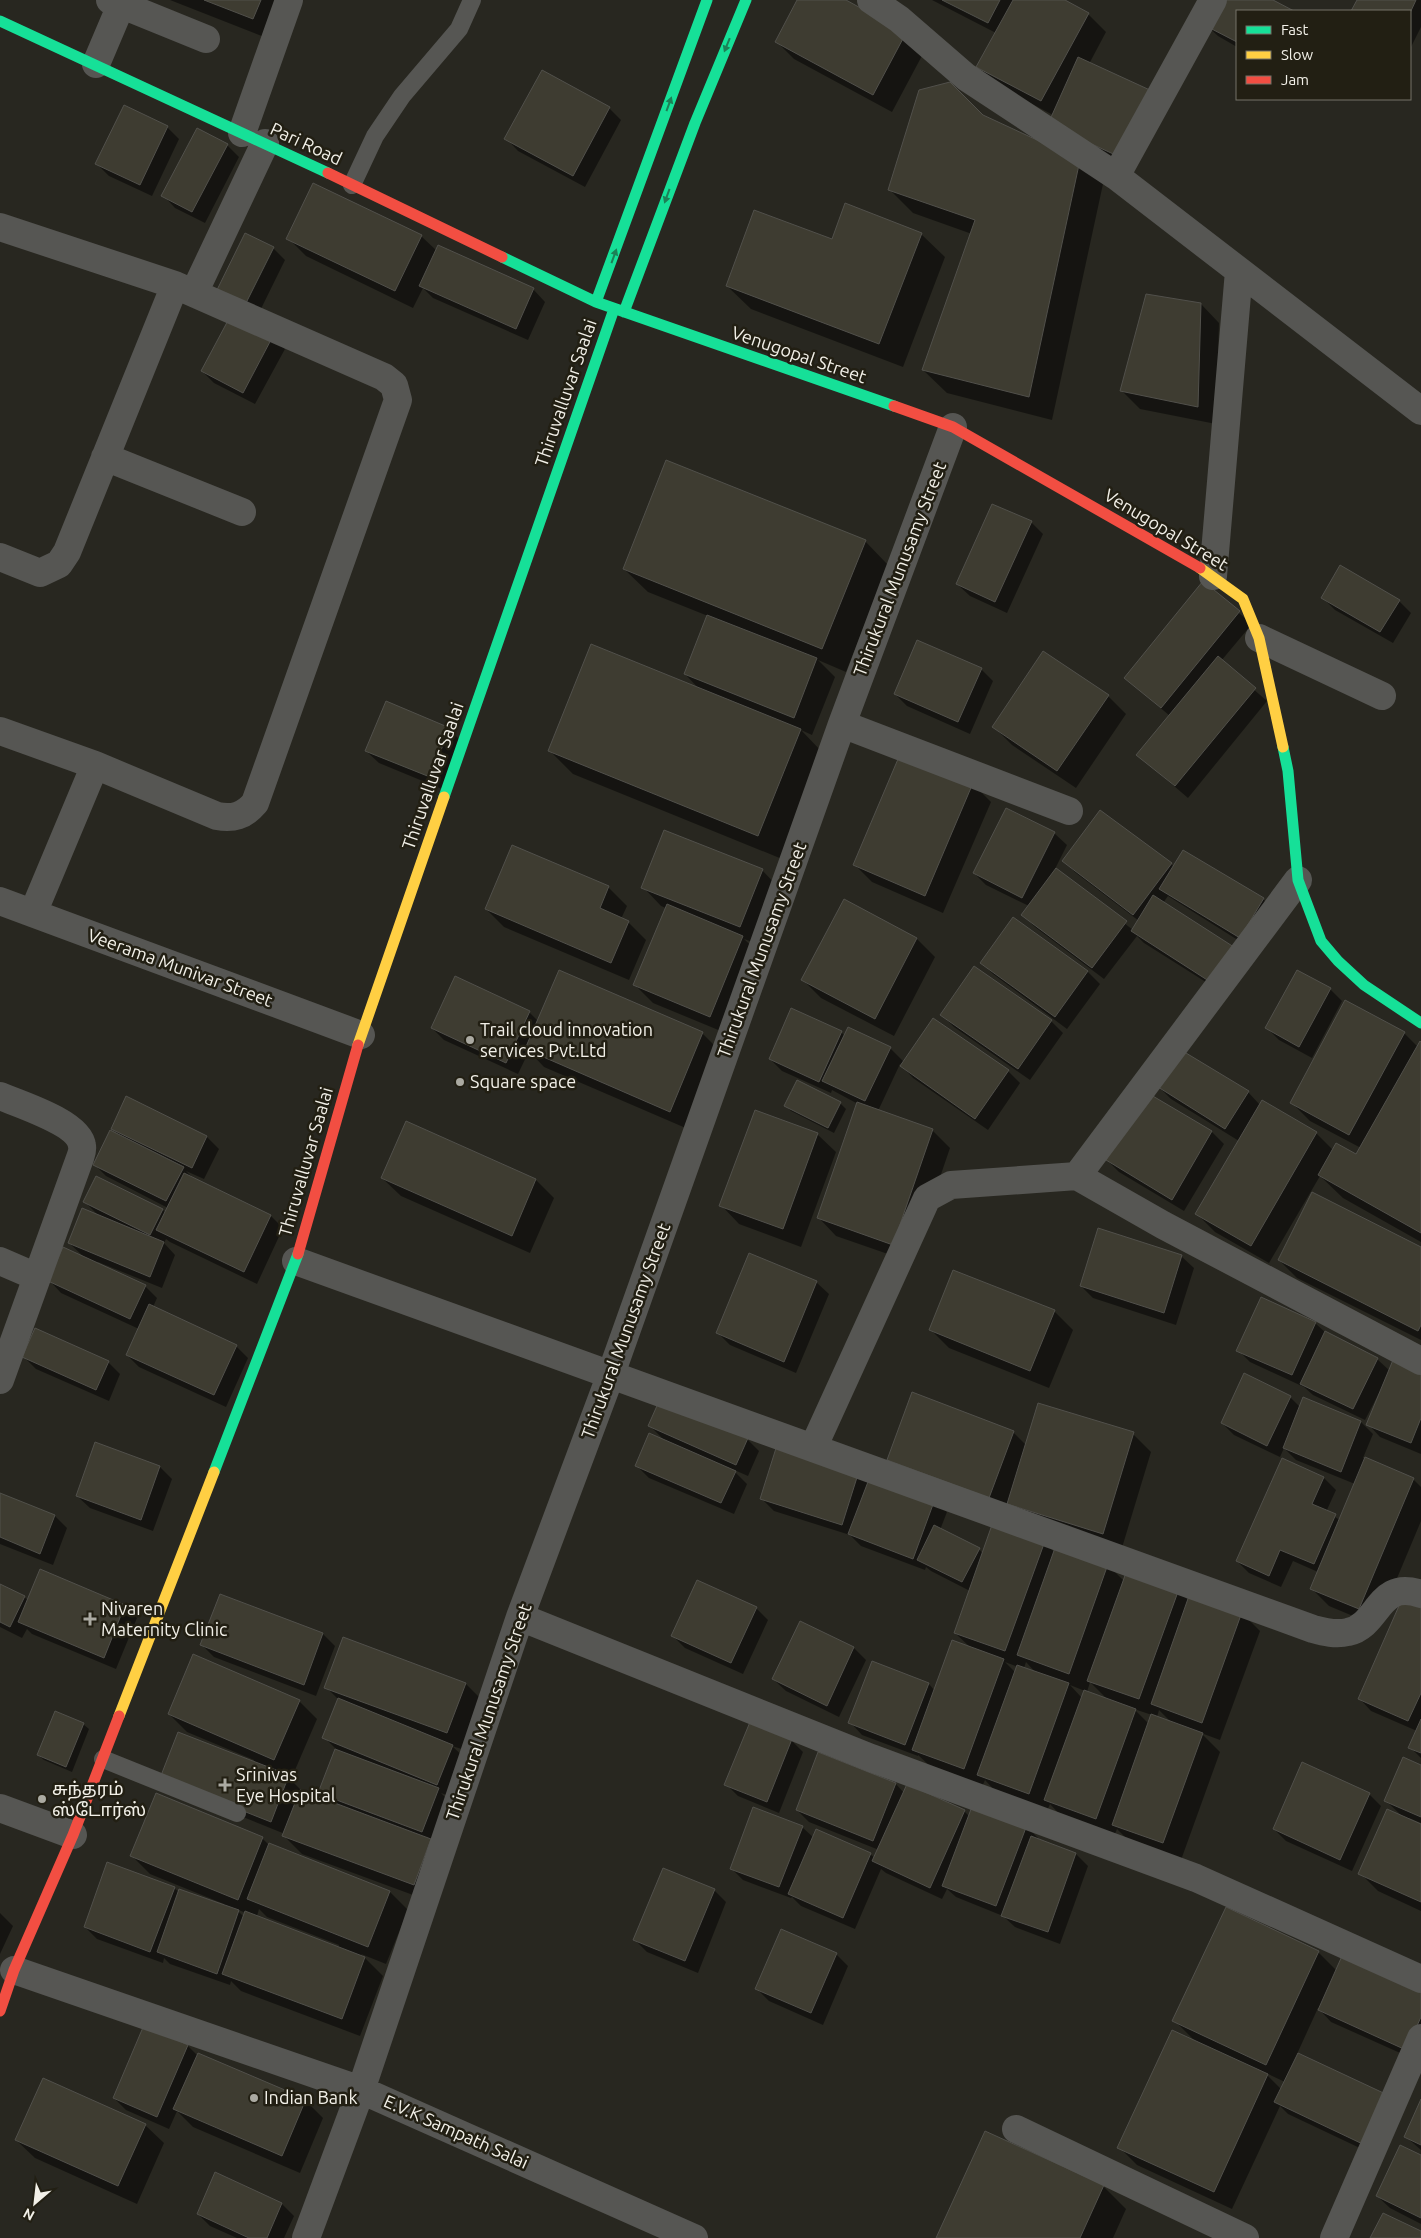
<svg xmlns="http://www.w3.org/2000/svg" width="1421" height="2238" font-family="Ubuntu,'Noto Sans Tamil',sans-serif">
  <rect width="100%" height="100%" fill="#282720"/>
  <path fill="#0007" fill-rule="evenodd" d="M170,0H293L277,42Z
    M798,0H843L924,52L892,112L794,59L776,41Z
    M932,0H1063L1088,14L1106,32L1089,64L1134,169L1062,136L1053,115L996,85L978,67L996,33Z
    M1218,0H1270L1291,11H1237V47L1218,36L1205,24Z
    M1358,0H1421V27L1411,47L1410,46V11H1353Z
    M609,108L621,120L585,187L518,151L506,138Z
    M982,116L1079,161L1103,184L1052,420L947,393L923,370L972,234L913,213L889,189Z
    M167,127L179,139L152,196L109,176L97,164Z
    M227,145L239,157L205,223L175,208L163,195Z
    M921,234L945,257L903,367L751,309L727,286Z
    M421,236L437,251L533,289L545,302L528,340L433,298L423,288L413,308L306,256L288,238Z
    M273,248L285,260L255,321L228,307Z
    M1201,304L1219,323L1216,424L1140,409L1122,391Z
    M273,337L285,349L255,404L214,383L202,371Z
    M1031,522L1043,534L1007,613L970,596L957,584Z
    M865,541L888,565L846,672L818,660L835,677L812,735L801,730L824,754L782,859L573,774L550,751L700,690L685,674L708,616L648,592L624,569Z
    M1203,583L1252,624L1221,661L1267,701L1188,798L1138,755L1170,716L1125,678Z
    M1323,598L1399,601L1411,613L1393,643L1335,610Z
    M981,669L993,681L970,734L907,706L895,694Z
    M1108,696L1126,714L1076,788L1012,745L994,727Z
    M449,729L461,741L442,789L379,763L366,751Z
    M973,784L991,802L943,913L872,882L854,864Z
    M1007,809L1054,833L1067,845L1055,869L1133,930L1139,921L1076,873L1064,861L1171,864L1174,867L1263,899L1275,911L1252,949L1168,896L1163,903L1228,996L1144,943L1137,936L1104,979L1035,927L1023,915L1029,906L986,885L974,873Z
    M762,870L780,889L758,944L744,939L761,955L728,1034L653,1003L635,985L666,908L661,906L643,887Z
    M608,887L627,906L621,919L628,922L646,940L629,980L504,927L486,909Z
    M845,901L917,939L935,957L894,1036L821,998L803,980Z
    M1013,919L1088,972L1100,984L1067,1029L993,974L981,962Z
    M974,968L1051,1021L1063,1033L1030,1080L954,1027L942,1015Z
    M559,971L703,1034L721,1052L688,1129L544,1067L529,1051L518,1074L444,1040L432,1028L455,978L529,1012L538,1021Z
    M1330,989L1342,1001L1312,1058L1279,1040L1267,1028Z
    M841,1032L845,1036L890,1048L904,1062L1008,1071L1020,1083L988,1130L913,1078L900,1064L878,1111L932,1130L950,1148L911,1262L836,1236L818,1217L858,1104L832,1090L831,1093L782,1071L770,1059Z
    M1404,1033L1418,1047L1421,1043V1242L1343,1198L1320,1176L1269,1263L1215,1232L1197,1214L1239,1141L1171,1099L1159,1087L1248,1092L1260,1105L1316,1133L1333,1150L1357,1155L1361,1148L1310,1121L1292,1103Z
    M1146,1094L1212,1132L1224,1144L1184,1211L1119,1172L1107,1160Z
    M127,1098L207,1137L219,1149L204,1179L186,1171L195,1180L271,1216L283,1228L257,1284L170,1242L166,1239L164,1243L175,1255L162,1288L98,1262L97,1264L145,1286L157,1298L153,1307L236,1346L248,1358L226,1407L139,1367L127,1355L139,1329L61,1293L49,1280L84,1257L69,1243L99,1216L85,1202L163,1210L166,1213L168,1208L106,1176L94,1164L119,1135L112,1128Z
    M840,1103L846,1109L834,1133L791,1111L785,1105Z
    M407,1123L536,1180L554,1198L530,1253L401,1196L382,1178Z
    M817,1134L836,1152L801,1247L739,1224L721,1205Z
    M1421,1248V1340L1297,1278L1279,1260Z
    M1181,1256L1194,1268L1176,1325L1093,1298L1081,1286Z
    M954,1271L1054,1311L1073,1330L1049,1388L949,1348L931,1330Z
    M816,1282L829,1294L796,1373L730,1345L718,1333Z
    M1315,1323L1326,1333L1377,1359L1390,1371L1421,1373V1454L1380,1437L1368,1424L1381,1393H1379L1365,1420L1313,1395L1304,1387L1250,1362L1238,1350Z
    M24,1357L108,1362L120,1374L109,1401L36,1369Z
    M1290,1397L1300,1407L1304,1399L1361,1422L1373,1434L1363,1458L1413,1479L1421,1487V1521L1377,1626L1329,1606L1311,1588L1318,1572L1293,1561L1281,1587L1249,1573L1237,1561L1282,1460L1324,1478L1336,1490L1326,1512L1340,1520L1355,1484L1296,1460L1284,1448L1280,1457L1234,1435L1222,1423Z
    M649,1425L747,1439L759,1451L748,1476L732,1469L747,1484L734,1514L649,1478L637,1466L666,1442Z
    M1013,1432L1026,1445L1133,1434L1151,1452L1121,1551L906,1477L888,1459Z
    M96,1444L160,1467L172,1479L153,1531L90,1508L77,1496Z
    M777,1447L935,1500L947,1512L940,1530L979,1549L983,1554L1045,1542L1055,1553L1108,1565L1124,1581L1178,1590L1189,1601L1242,1613L1260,1631L1220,1740L1201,1733L1220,1752L1181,1860L1131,1843L1117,1829L1114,1836L1063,1818L1050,1804L1047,1811L997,1793L985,1780L982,1787L932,1768L918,1755V1756L862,1735L850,1722L873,1662L929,1684L935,1691L971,1648L955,1633L970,1591L931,1571L926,1567L925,1570L861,1546L850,1535L774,1511L761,1498ZM1005,1662L1018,1667L1016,1673ZM1026,1662L1036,1673L1024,1668ZM1090,1682L1107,1699L1087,1692ZM1070,1685L1085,1691L1082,1698ZM1134,1709L1152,1715L1149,1724ZM1159,1710L1172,1723L1157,1717Z
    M0,1494L55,1516L67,1528L53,1565L0,1544Z
    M41,1571L125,1606L137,1618L116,1669L32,1634L27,1629L22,1638L0,1627V1585L24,1597L28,1600Z
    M220,1595L323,1634L335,1646L316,1696L214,1657L202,1645Z
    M756,1608L768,1620L743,1674L685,1648L673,1636Z
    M1421,1609V1758L1410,1747L1417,1731L1371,1711L1359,1698Z
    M801,1623L854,1648L866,1660L839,1717L786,1691L773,1679Z
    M466,1684L484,1702L465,1750L452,1746L465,1758L449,1796L441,1793L450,1802L432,1902L302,1854L284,1836L285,1834L174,1789L253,1763L254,1760L187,1732L169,1714L299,1701L317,1719L292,1777L286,1775L300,1789L299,1792L329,1803L319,1793L336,1749L324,1737L339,1700L326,1687Z
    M83,1724L89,1729L72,1772L44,1760L38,1755Z
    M791,1740L803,1752L779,1813L738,1796L726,1784Z
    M819,1753L896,1784L904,1793L964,1811L970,1817L1026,1826L1038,1838V1840L1076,1854L1088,1866L1060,1944L1015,1927L1003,1916L956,1897L947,1889L942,1899L886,1873L881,1869L855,1929L801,1906L792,1897L791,1898L743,1880L731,1868L802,1827L814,1838L870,1854L875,1858L879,1850L809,1822L797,1810Z
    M1421,1766V1823L1409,1818L1408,1820L1421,1826V1911L1378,1891L1360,1873L1402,1816L1386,1801Z
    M1369,1794L1381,1806L1352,1871L1286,1841L1274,1829Z
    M262,1838L268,1844L390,1892L408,1910L386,1964L361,1954L383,1976L360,2036L241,1991L231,1981L230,1985L170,1964L164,1958L163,1963L97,1939L85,1927L174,1888L179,1892L223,1906L224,1904L150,1874L132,1856ZM236,1909L246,1913L244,1917ZM259,1909L267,1917L339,1945L338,1948L257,1916Z
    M714,1890L726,1902L698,1973L647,1952L635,1940Z
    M0,1913L13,1926L0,1954Z
    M1318,1952L1337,1971L1421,1994V2055L1418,2061L1331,2022L1318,2008L1297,2054L1392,2098L1381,2158L1288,2114L1280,2106L1232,2209L1137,2165L1119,2147L1195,2041L1174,2020ZM1266,2073L1285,2082L1282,2090L1265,2073Z
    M836,1954L848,1966L823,2025L769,2001L757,1989Z
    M188,2046L198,2056L305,2100L323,2118L300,2173L193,2127L177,2111L169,2129L126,2110L114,2098Z
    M1421,2102V2150L1405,2136Z
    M145,2125L164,2143L137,2204L35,2158L16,2140Z
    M1421,2157V2224L1390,2208L1377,2196Z
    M216,2174L282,2204L294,2216L284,2238H237L210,2226L198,2214Z
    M1103,2186L1126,2209L1113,2238H938Z"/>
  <path fill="#3e3c31" stroke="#51504b" d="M204,0H261L253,19Z
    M797,0H846L906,33L873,95L775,42Z
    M942,0H1000L988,23Z
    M1013,0H1065L1089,13L1041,101L976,67Z
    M1217,0H1273L1294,11H1237V42L1204,25Z
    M1357,0H1416L1410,13V11H1351Z
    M1078,57L1152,91L1122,158L1048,124Z
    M542,70L610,107L573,176L504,139Z
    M950,82L983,115L1080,160L1029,397L922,370L975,220L888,190L919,90Z
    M124,105L168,126L140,185L95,164Z
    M197,128L228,144L192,212L161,196Z
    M313,183L422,235L395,291L286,239Z
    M845,203L922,233L879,344L726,286L754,210L832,239Z
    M245,233L274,247L243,309L214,296Z
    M438,245L534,288L516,329L419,286Z
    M1146,294L1201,303L1198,407L1120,391Z
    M232,313L273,336L243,393L201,371Z
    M666,460L866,540L822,649L623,569Z
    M992,504L1032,521L995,602L956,584Z
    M1340,565L1400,600L1380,632L1321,598Z
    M1203,581L1240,611L1161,708L1124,678Z
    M707,615L817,658L794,718L684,674Z
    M917,640L982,668L958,722L894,694Z
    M591,644L801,729L758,836L548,751Z
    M1043,651L1109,695L1057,771L992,727Z
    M1218,656L1256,688L1175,786L1136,755Z
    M386,701L450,728L430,777L365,751Z
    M901,752L973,783L925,896L853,865Z
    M1006,808L1055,832L1022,898L973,873Z
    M1100,810L1172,863L1133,915L1062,861Z
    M664,830L763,869L740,927L641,888Z
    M512,845L609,886L600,908L629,921L611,963L485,909Z
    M1183,850L1264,898L1240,938L1159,889Z
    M1056,868L1127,921L1092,968L1021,915Z
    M1153,895L1237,949L1215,985L1131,931Z
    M844,899L917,938L875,1019L801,980Z
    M667,904L743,936L710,1017L633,985Z
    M1013,917L1088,971L1055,1017L980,963Z
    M974,966L1052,1020L1018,1069L940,1015Z
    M559,970L703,1032L670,1112L525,1049Z
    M1297,970L1331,988L1299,1047L1265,1028Z
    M455,976L530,1011L506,1063L431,1028Z
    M1345,1000L1405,1032L1349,1135L1290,1103Z
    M791,1008L842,1031L819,1082L769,1059Z
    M933,1018L1009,1070L975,1119L900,1066Z
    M848,1027L891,1047L865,1101L822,1081Z
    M1420,1041L1421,1042V1233L1318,1175L1336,1143L1356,1154Z
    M1181,1050L1249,1091L1225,1129L1158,1087Z
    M797,1080L841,1102L828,1128L784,1106Z
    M1146,1092L1212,1131L1172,1200L1106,1160Z
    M126,1096L207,1136L192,1168L111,1129Z
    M1262,1100L1317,1132L1251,1246L1195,1214Z
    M857,1102L933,1129L893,1245L817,1218Z
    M755,1110L818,1133L783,1229L719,1206Z
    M406,1121L536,1179L512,1236L381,1178Z
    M110,1130L184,1167L166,1201L93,1165Z
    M184,1173L271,1215L244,1272L156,1230Z
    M96,1176L163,1209L150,1235L83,1202Z
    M1312,1192L1421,1247V1325L1418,1331L1278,1260Z
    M82,1208L164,1242L150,1277L68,1243Z
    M1098,1228L1182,1255L1164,1313L1080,1286Z
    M63,1247L146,1285L130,1319L48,1281Z
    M749,1253L817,1281L784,1362L716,1333Z
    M953,1270L1055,1310L1030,1371L929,1330Z
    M1261,1297L1316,1322L1292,1375L1236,1351Z
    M149,1304L237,1345L214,1395L126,1355Z
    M35,1328L109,1361L96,1390L22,1357Z
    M1325,1331L1378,1358L1353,1409L1300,1384Z
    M1393,1360L1421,1372V1418L1411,1443L1366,1425Z
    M1244,1373L1291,1396L1267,1446L1221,1423Z
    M912,1392L1014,1431L989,1498L887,1460Z
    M1303,1397L1361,1421L1341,1472L1283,1448Z
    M660,1399L748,1438L736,1465L648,1426Z
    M1038,1403L1134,1432L1103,1534L1007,1504Z
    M649,1433L736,1471L721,1503L635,1466Z
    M95,1442L160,1466L141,1520L76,1496Z
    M777,1445L859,1471L842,1525L760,1499Z
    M1365,1457L1414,1478L1359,1609L1310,1589Z
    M1282,1458L1324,1477L1312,1504L1336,1514L1314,1564L1280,1550L1269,1576L1236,1561Z
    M871,1474L935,1499L913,1559L848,1534Z
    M0,1493L55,1515L40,1554L0,1537Z
    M993,1522L1045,1541L1005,1651L954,1633Z
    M934,1525L980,1548L962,1582L917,1560Z
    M1056,1545L1108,1564L1069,1674L1017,1655Z
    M40,1569L125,1605L104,1658L18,1622Z
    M1127,1570L1179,1589L1139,1699L1087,1681Z
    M697,1580L757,1607L731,1663L671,1636Z
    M0,1584L25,1596L10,1627L0,1622Z
    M1190,1593L1242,1612L1202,1723L1151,1704Z
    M220,1594L323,1633L304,1685L200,1645Z
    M1402,1599L1421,1608V1693L1408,1721L1358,1699Z
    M800,1621L854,1647L827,1706L772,1679Z
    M343,1637L466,1683L447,1733L324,1688Z
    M952,1640L1004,1659L964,1769L912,1750Z
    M193,1654L300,1700L274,1760L168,1714Z
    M872,1661L929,1683L905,1745L848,1723Z
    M1017,1665L1069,1683L1029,1794L977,1775Z
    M1084,1690L1136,1709L1096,1819L1044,1800Z
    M338,1698L453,1745L437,1785L322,1738Z
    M55,1711L84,1723L66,1767L37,1755Z
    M1151,1714L1203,1733L1163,1843L1112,1825Z
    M1421,1719V1753L1408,1748Z
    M750,1722L792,1739L767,1802L724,1785Z
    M178,1732L289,1775L271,1822L160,1778Z
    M335,1749L439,1788L422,1832L318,1793Z
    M818,1752L896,1783L873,1841L796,1810Z
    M1403,1757L1421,1765V1817L1384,1801Z
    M1302,1762L1370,1793L1340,1860L1273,1829Z
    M907,1784L965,1810L930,1888L872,1861Z
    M300,1790L431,1839L414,1885L282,1836Z
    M156,1793L263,1837L238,1900L130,1856Z
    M973,1804L1027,1825L996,1906L942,1886Z
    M753,1807L803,1826L779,1887L730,1869Z
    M1387,1809L1421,1824V1902L1358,1874Z
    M816,1829L871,1853L843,1918L788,1894Z
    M1031,1836L1076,1853L1048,1932L1001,1916Z
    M269,1843L390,1891L368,1947L247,1899Z
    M107,1862L175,1887L150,1952L84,1927Z
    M663,1868L715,1889L685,1961L633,1940Z
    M179,1889L239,1910L217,1974L157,1952Z
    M1226,1907L1319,1951L1266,2065L1172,2021Z
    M245,1911L365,1957L342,2019L222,1974Z
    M781,1929L837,1953L811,2013L755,1989Z
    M1342,1956L1421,1992V2017L1406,2050L1318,2010Z
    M144,2025L188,2045L157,2117L113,2098Z
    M1172,2030L1268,2074L1214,2192L1117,2148Z
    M198,2053L306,2099L282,2156L173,2109Z
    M1298,2053L1392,2097L1369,2147L1274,2102Z
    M43,2078L146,2124L118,2186L15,2140Z
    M1421,2099V2145L1404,2137Z
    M985,2131L1104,2185L1080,2238H936Z
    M1400,2145L1421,2155V2218L1376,2196Z
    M215,2172L282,2203L267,2238H249L197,2214Z
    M1383,2213L1421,2231V2238H1370Z"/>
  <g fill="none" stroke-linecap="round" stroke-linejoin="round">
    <path stroke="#565653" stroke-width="18" d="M352,185L375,136L402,96L459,29L472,0
      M103,1759L237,1813"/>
    <path stroke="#565653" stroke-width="28" d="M110,0L206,39
      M871,0L899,19L966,77L1116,176L1421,411
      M96,64L121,5
      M242,133L289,0
      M1116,176L1213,0
      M0,227L175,285L384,377L394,385L398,400L255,803C244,816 233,819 217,816L95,765L0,731
      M194,293L265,143
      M105,457L242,512
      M0,557L40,573L59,564L67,552L175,285
      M1213,576L1239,271
      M1259,638L1382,696
      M842,724L1069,811
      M1298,880L1077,1176L1163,1225L1421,1361
      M0,901L361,1035
      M33,913L95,765
      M0,1096C19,1104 80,1123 82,1146C83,1150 81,1155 80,1158L0,1380
      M0,1261L37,1277
      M296,1261L1313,1629C1324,1632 1336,1635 1348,1632C1380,1625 1377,1579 1421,1594
      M813,1448L927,1198L951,1185L1077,1176
      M520,1617L871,1758L1196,1878L1421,1979
      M0,1808L73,1835
      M14,1970L361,2090L694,2238
      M1016,2129L1245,2238
      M306,2238L361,2090L520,1617L611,1374L842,724L953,427
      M1334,2238L1421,2038"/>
    <path stroke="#16e098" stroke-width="11" d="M0,21L328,173
      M502,257L596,302L894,406
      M596,302L707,0
      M624,312L695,123L746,0
      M1283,747L1288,771L1298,880L1321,941L1338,961L1364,985L1421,1023
      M444,797L614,309
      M214,1472L298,1254"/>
    <path stroke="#ffcf43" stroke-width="11" d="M1200,568L1243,599L1259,638L1283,747
      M358,1045L444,797
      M119,1716L214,1472"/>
    <path stroke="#f24e42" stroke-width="11" d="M328,173L502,257
      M894,406L953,427L1200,568
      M298,1254L358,1045
      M0,2011L14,1970L73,1835L119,1716"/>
  </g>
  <defs><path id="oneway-solid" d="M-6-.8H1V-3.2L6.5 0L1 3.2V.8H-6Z" transform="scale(1.25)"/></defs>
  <g fill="#1c8056">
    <use href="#oneway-solid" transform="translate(727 45) rotate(112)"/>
    <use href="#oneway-solid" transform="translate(669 104) rotate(-70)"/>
    <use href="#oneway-solid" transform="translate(667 196) rotate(110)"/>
    <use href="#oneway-solid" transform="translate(614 256) rotate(-70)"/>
  </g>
  <g fill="#abaaa2" stroke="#221f13" stroke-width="2">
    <circle cx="470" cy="1040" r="5"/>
    <circle cx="460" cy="1082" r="5"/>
    <path d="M87.5 1611.5h5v5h5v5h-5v5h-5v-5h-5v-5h5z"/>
    <path d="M222.5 1777.5h5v5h5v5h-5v5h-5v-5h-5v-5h5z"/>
    <circle cx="42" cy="1799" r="5"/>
    <circle cx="254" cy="2098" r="5"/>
  </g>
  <g text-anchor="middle" stroke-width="5" stroke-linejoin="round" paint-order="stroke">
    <g font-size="18" fill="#f2f0e8" stroke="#221f13">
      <text transform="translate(306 144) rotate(25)" y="6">Pari Road</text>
      <text transform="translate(799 355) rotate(19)" y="6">Venugopal Street</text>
      <text transform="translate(566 393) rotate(-71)" y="6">Thiruvalluvar Saalai</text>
      <text transform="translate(1166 530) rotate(31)" y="6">Venugopal Street</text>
      <text transform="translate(900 569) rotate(-69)" y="6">Thirukural Munusamy Street</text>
      <text transform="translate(433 776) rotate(-71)" y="6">Thiruvalluvar Saalai</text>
      <text transform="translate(762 950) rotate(-70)" y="6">Thirukural Munusamy Street</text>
      <text transform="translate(180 968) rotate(20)" y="6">Veerama Munivar Street</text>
      <text transform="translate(306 1162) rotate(-74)" y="6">Thiruvalluvar Saalai</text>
      <text transform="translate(626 1331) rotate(-70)" y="6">Thirukural Munusamy Street</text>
      <text transform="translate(489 1712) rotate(-71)" y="6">Thirukural Munusamy Street</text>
      <text transform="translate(456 2132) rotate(24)" y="6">E.V.K Sampath Salai</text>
    </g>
    <g font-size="18" fill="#f2f0e8" stroke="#221f13" text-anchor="start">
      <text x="480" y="1036">Trail cloud innovation<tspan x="480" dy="21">services Pvt.Ltd</tspan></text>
      <text x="470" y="1088">Square space</text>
      <text x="101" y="1615">Nivaren<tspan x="101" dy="21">Maternity Clinic</tspan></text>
      <text x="236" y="1781">Srinivas<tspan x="236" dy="21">Eye Hospital</tspan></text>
      <text x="52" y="1795">சுந்தரம்<tspan x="52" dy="21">ஸ்டோர்ஸ்</tspan></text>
      <text x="264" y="2104">Indian Bank</text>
    </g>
  </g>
  <rect x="1236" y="10" width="175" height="90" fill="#221f13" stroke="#757368"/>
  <rect x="1246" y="26" width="25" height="8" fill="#16e098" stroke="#757368"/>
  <text x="1281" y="35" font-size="15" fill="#f2f0e8">Fast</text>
  <rect x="1246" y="51" width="25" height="8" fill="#ffcf43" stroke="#757368"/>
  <text x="1281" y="60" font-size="15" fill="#f2f0e8">Slow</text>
  <rect x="1246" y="76" width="25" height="8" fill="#f24e42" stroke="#757368"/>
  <text x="1281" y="85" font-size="15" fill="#f2f0e8">Jam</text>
  <g transform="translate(35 2203) rotate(208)" stroke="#221f13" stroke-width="4" paint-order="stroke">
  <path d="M0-4L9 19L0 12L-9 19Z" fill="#f2f0e8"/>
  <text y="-8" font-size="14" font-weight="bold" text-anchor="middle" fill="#f2f0e8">N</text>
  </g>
</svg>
